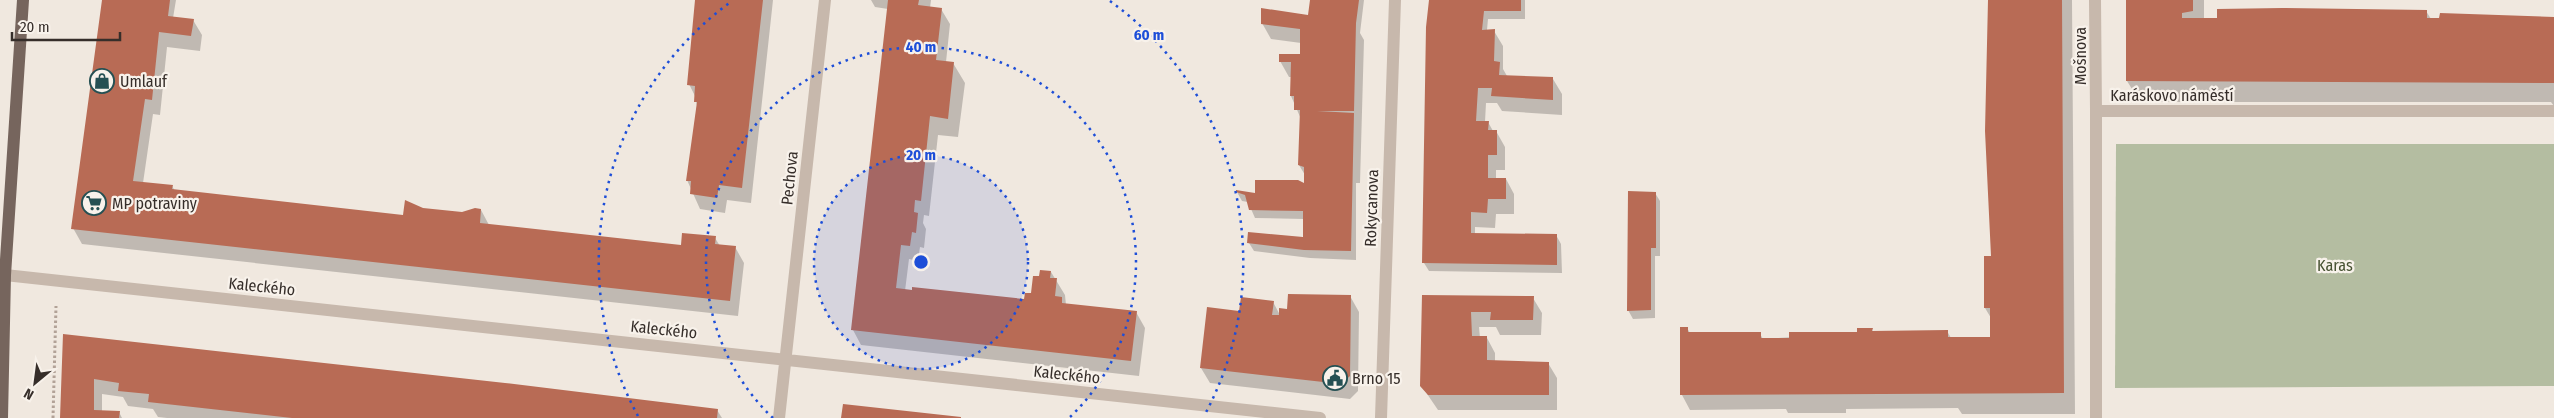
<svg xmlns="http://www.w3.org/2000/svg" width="2554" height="418" font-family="'Fira Sans Condensed',sans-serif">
  <rect width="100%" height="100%" fill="#f0e8df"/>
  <path fill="#b4bda1" d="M2116,144H2554V386L2115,388Z"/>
  <path fill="#0003" d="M103,0H176L173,18L193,20L202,35L200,51L167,47L160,115L153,114L143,183L172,186L175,191L404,216L422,209L462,213L481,210L489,225L682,246L715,238L720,246L735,247L744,263L738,316L82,244L73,228Z
    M696,0H773L751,203L727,200L725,213L700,209L687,180L697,106L695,96L689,84Z
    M871,0H931L930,8L941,9L950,24L946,62L953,63L965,83L958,137L938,135L929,216L924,215L923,223L926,229L924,248L920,247L918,261L909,259L905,291L1026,300L1032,294L1040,278L1051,272L1065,295L1066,305L1136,312L1145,328L1139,376L861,345L853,330L888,9L875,7Z
    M1311,0H1364L1360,33L1364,40L1360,183H1356V260L1310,258L1254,251L1249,243L1304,238V219L1255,218L1248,202L1242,201L1237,192L1257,194L1305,186V175L1299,165L1301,119L1291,96L1292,77H1289L1280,61L1301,56V43L1271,39L1262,23L1309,17Z
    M1430,0H1525V19H1488L1487,30L1494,31L1503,46V69L1507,76L1553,79L1562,94V115L1502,111L1497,103H1486L1485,122H1488L1493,131H1496L1505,147V170H1496V179H1506L1514,194V214H1496L1495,228L1475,227V234L1556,235L1561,244L1562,273L1429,271L1424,263Z
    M1988,0H2072L2075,414H1962L1958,408L1846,409V413H1788L1786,409L1690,410L1682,395L1687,328L1690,333L1760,334L1763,339L1859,333L1872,329L1873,332L1947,331L1951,338H1992L1991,318L1985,308L1992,257Z
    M2127,0H2204V19L2426,11L2431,19H2441V14L2554,18V106L2551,102H2140L2127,81Z
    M1655,193L1660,201V256H1655V318L1633,319L1628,310Z
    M1350,296L1359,312L1358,391L1350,399L1210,383L1201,368L1240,312L1273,302L1280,315L1289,310Z
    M1423,296L1533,298L1542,313L1541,335H1500L1496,327H1479L1480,338H1487L1495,353V361L1548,363L1557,378V410H1438L1421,385Z
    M64,336L717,410L722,418H167L158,417L153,409L128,406L123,397L102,394V412H119L122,418H62Z"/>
  <path fill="#b86b55" d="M102,0H170L168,16L194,19L191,36L159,32L152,100L145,99L133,181L173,185L172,189L403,215L405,200L423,208L462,212L475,208L481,209L480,223L681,245L682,233L716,236L715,244L736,246L730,301L71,229Z
    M695,0H763L742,188L719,185L717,198L690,194L691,181H686L697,102H694L695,86L687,85Z
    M888,0H919L918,5L942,8L936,60L954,62L948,119L930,116L921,201L915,200L914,212L918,213L916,233L912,232L910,246L901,245L896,288L912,290V287L1024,299L1025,293H1031L1033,276H1039L1040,270L1051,271L1050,278H1057L1055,296L1062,297V303L1137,311L1131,361L851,330Z
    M1310,0H1359L1356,23L1354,111H1317L1354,113L1351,251L1304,250L1247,243L1248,232L1303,237V211L1249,210L1245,195L1236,192V190L1255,193V180H1298L1304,183V167L1298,165L1300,110H1294V96H1290L1291,62H1279V54H1300V29L1261,24V8L1308,15Z
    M1429,0H1521V11H1484L1482,30L1495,29L1494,61L1500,62L1499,75L1553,77V100L1491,96L1492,88H1478L1476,121H1489L1488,130H1497V155H1488V178H1506V199H1488L1487,213L1471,212V233L1557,234V265L1422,263L1426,27Z
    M1988,0H2062L2064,393L1680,395V327H1688V332H1761V338H1789V332H1857V328H1873L1872,331L1948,330V337H1990V308H1984V256H1991L1985,131Z
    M2126,0H2193V11L2182,13V18H2217V9L2282,8L2427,10V18H2439L2440,13L2554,17V83L2126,81Z
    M1628,191L1656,192V248H1651V310L1627,311Z
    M1288,294L1351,295L1350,376L1341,384L1200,368L1207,307L1239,311L1241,297L1274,301L1272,315H1279V308L1287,309Z
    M1422,295L1534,296L1533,320H1490L1491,312H1471L1472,336H1487V360L1549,362V395H1428L1420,386Z
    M63,334L505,383L718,409L717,418H292L148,402L149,394L118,391L119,383L94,379V410L120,411L119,418H60Z
    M843,404L961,417V418H841Z"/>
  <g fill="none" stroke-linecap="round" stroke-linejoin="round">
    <path stroke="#b2a297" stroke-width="3" stroke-dasharray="2.5 2.5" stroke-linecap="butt" d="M53,418L56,306"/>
    <path stroke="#c7b8ac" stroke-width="12" d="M2095,0L2096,111
      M5,275L1320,418
      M779,418L825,0
      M1381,418L1395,0
      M2096,418V111H2554"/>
    <path stroke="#76655d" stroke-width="12" d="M2,418L5,275L23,0"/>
  </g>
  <circle cx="921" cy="262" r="107" fill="#1d4ed8" fill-opacity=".12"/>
  <g fill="none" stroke="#1d4ed8" stroke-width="2.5" stroke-dasharray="2.5 5">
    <circle cx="921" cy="262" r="107"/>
    <path d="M773 418A215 215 0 1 1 1069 418"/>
    <path d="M638 416A322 322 0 0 1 732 1M1110 1A322 322 0 0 1 1204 416"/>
  </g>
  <defs>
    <symbol id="shop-ring" viewBox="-11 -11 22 22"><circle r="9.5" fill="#f8f2eb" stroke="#255053" stroke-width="1.5"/><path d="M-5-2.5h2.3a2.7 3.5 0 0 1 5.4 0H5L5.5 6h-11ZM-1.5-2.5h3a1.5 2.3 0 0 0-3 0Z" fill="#255053"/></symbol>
    <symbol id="supermarket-ring" viewBox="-11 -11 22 22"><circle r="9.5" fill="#f8f2eb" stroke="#255053" stroke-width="1.5"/><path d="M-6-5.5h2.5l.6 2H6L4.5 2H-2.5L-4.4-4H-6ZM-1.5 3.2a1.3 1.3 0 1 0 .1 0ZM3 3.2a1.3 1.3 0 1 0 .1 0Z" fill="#255053"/></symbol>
    <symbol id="civic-ring" viewBox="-11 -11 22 22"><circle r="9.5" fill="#f8f2eb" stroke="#255053" stroke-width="1.5"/><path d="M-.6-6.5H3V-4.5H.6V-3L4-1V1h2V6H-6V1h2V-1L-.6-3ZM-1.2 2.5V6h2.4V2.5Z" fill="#255053"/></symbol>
  </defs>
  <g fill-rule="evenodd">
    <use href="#shop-ring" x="88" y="67" width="28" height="28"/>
    <use href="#supermarket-ring" x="80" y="189" width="28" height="28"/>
    <use href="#civic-ring" x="1321" y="364" width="28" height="28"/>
  </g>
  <g text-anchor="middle" stroke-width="4.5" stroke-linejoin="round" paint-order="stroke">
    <g font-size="16" fill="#362e2a" stroke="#f8f2eb">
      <text transform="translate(2080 56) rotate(-90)" y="6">Mošnova</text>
      <text x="2172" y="101">Karáskovo náměstí</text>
      <text transform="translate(789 178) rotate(-84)" y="6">Pechova</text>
      <text transform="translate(1371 208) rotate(-88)" y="6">Rokycanova</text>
      <text transform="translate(262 286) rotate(6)" y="6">Kaleckého</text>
      <text transform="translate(664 329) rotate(6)" y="6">Kaleckého</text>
      <text transform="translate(1067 374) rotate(6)" y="6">Kaleckého</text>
    </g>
    <g font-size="16" fill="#362e2a" stroke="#f8f2eb" text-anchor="start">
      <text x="120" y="87">Umlauf</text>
      <text x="112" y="209">MP potraviny</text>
      <text x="1352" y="384">Brno 15</text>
    </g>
    <g font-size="16" fill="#465131" stroke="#f8f2eb">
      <text x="2335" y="271">Karas</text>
    </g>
  </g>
  <circle cx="921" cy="262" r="8" fill="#1d4ed8" stroke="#f8f2eb" stroke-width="2.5"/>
  <g font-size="15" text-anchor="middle" font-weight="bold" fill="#1d4ed8" stroke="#f8f2eb" stroke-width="4.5" stroke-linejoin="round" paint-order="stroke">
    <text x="1149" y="40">60 m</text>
    <text x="921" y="52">40 m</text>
    <text x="921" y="160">20 m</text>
  </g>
  <g transform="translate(35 383) rotate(209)" stroke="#f8f2eb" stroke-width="4" paint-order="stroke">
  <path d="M0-4L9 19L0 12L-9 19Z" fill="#362e2a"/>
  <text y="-8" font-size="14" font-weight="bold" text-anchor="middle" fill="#362e2a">N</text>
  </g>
  <path d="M12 32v8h108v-8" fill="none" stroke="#362e2a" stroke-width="2.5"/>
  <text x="20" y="32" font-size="15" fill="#362e2a" stroke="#f8f2eb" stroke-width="4" paint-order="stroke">20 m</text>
</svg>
